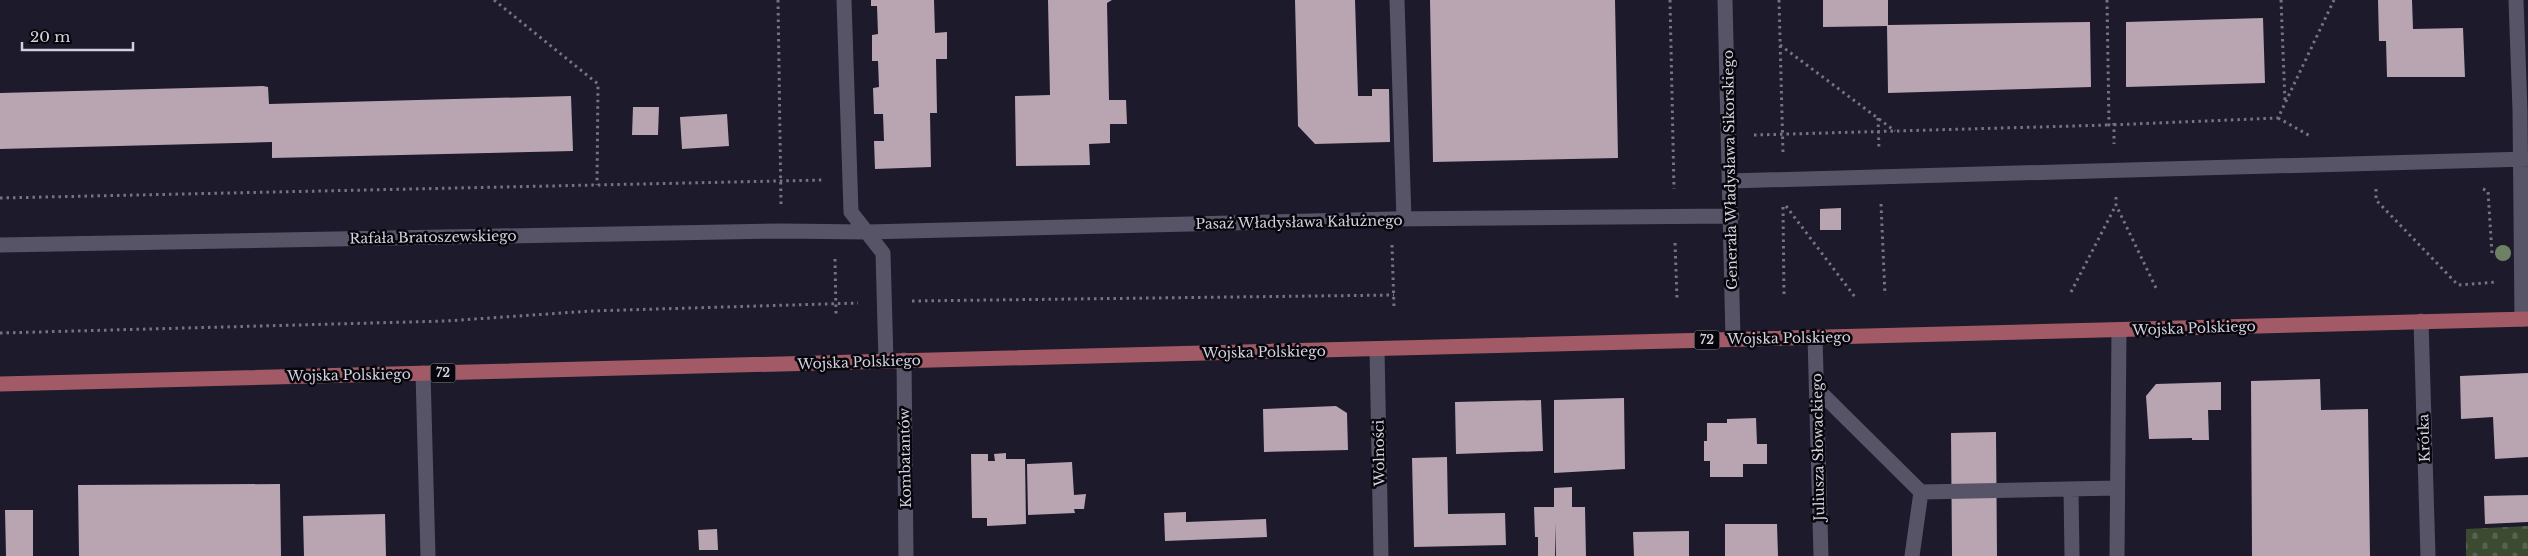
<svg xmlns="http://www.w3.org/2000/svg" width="2528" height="556" font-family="'Libre Baskerville',serif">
  <defs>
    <pattern id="cemetery-stones" width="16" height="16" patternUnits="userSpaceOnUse" patternTransform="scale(1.25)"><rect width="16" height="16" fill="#3b4a30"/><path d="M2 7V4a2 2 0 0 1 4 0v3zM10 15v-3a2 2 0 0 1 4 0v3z" fill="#56634e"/></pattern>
  </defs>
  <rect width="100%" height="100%" fill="#1d1a2b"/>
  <path fill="url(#cemetery-stones)" d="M2528,526V556H2466V529Z"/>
  <path fill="#b9a4b2" d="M871,0H934L935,33L947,32V59H936L937,113H930L931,167L875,169L874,141H884L883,114H874L873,88L879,87L878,61H872V35L878,34L877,6H871Z
    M1048,0H1112L1107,3L1109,100H1126L1127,124H1110V143L1089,144L1090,165L1016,166L1015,96L1050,95Z
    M1295,0H1355L1358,96H1372V89H1389L1390,142L1315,144L1298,126Z
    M1430,0H1615L1618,158L1433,162Z
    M1823,0H1888V25L2090,22L2091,87L1888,93L1887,26L1823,27Z
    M2378,0H2412L2413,29L2463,28L2465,77H2387L2386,41H2379Z
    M2263,18L2265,83L2126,87V22Z
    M263,86L268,87L269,104L571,96L573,151L272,158V142L0,149V93Z
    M633,107H659L658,135H632Z
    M727,114L729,146L682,149L680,117Z
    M1841,208V230H1820V209Z
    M2528,373V457L2495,459L2493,417L2461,419L2460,376Z
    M2320,379L2321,410L2368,409L2370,556H2252L2251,381Z
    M2221,382V410H2208L2209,440H2192V438L2149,439L2146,396L2156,384Z
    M1624,398L1625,469L1554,473V400Z
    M1541,400L1543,451L1456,454L1455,402Z
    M1336,406L1347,413L1348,450L1264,452L1263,409Z
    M1756,418L1757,444H1767V464H1743V477H1710V461H1704V441H1707V423H1727V419Z
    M1996,432L1997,556H1952L1951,433Z
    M1006,453V459H1025L1026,524L987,526V518H972L971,454H988V461H995L994,454Z
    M1447,457L1448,514L1505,513L1506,545L1414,547L1412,458Z
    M1072,462L1074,495L1086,494L1084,509H1074L1075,513L1028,515L1027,464Z
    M280,484L281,556H79L78,485Z
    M1572,487V507H1585L1586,556H1556L1555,523V556H1538V537H1535L1534,507H1554V488Z
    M2528,495V522L2485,524L2484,496Z
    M5,510H33V556H6Z
    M1186,512V522L1266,519L1267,537L1165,541L1164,513Z
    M385,514L386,556H304L303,516Z
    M1725,524H1777L1778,556H1725Z
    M717,529L718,550H699L698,530Z
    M1689,531V556H1634L1633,532Z"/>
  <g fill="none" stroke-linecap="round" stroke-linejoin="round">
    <path stroke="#767482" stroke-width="3" stroke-dasharray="2.5 4" stroke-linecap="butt" d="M494,0L598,84L597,185
      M778,0L781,204
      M1670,0L1674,189
      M1779,0L1783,153
      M2107,0L2109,125L2278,118L2334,0
      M2281,0L2285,102
      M1780,45L1895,131
      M1878,118L1879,150
      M2278,118L2312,137
      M2114,123V144
      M1754,135L2109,125
      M2376,189V200L2458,285L2496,282
      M2483,189L2488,191L2492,254
      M2116,197V205L2157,290
      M0,198L824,180
      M1881,204L1885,295
      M1786,206L1855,297
      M1783,207L1784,296
      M1675,243L1677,298
      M1392,245L1394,307
      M835,259L836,314
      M2071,292L2116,205
      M912,301L1394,295
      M0,333L446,321L591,311L858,303"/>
    <path stroke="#575468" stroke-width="15" d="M844,0L851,212L883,253L886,361
      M1397,0L1404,219
      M1725,0L1733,339
      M2516,0L2520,110L2522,319
      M1730,181L2528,159
      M0,245L782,231L867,232L1392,219L1732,216
      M2421,321L2428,556
      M1815,337L1821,556
      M1377,349L1381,556
      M904,360L906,556
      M423,373L428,556
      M1817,389L1921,492L2117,488
      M2071,489L2072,556
      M1912,556L1921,492
      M2117,556L2119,330"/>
    <path stroke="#a25b66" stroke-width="15" d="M0,384L2528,319"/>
  </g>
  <circle fill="#6e8165" cx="2503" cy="253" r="8"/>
  <g text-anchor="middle" stroke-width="5" stroke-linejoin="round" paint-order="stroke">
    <g fill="#07060d" stroke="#96949f" stroke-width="1">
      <rect x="1694.5" y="330.5" width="25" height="19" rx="4"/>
      <rect x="430.5" y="363.5" width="25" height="19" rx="4"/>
    </g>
    <g font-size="12" font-weight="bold" fill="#d3d1dd">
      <text x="1707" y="344">72</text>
      <text x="443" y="377">72</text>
    </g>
    <g font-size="14" fill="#d3d1dd" stroke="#07060d">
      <text transform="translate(1730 170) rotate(-91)" y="5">Generała Władysława Sikorskiego</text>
      <text transform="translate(1299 222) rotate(-1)" y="5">Pasaż Władysława Kałużnego</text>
      <text transform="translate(433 237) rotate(-1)" y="5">Rafała Bratoszewskiego</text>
      <text transform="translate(2194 328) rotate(-2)" y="5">Wojska Polskiego</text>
      <text transform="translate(1789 338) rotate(-1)" y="5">Wojska Polskiego</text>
      <text transform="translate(1264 352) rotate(-1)" y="5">Wojska Polskiego</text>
      <text transform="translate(859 362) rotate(-2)" y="5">Wojska Polskiego</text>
      <text transform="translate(349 375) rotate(-1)" y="5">Wojska Polskiego</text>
      <text transform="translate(2424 438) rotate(-92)" y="5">Krótka</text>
      <text transform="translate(1818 447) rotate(-91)" y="5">Juliusza Słowackiego</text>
      <text transform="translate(1379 453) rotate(-91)" y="5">Wolności</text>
      <text transform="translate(905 458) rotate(-91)" y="5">Kombatantów</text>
    </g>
  </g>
  <path d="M22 42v8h111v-8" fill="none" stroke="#d3d1dd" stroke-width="2.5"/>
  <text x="30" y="42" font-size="15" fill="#d3d1dd" stroke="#07060d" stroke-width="4" paint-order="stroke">20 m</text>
</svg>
